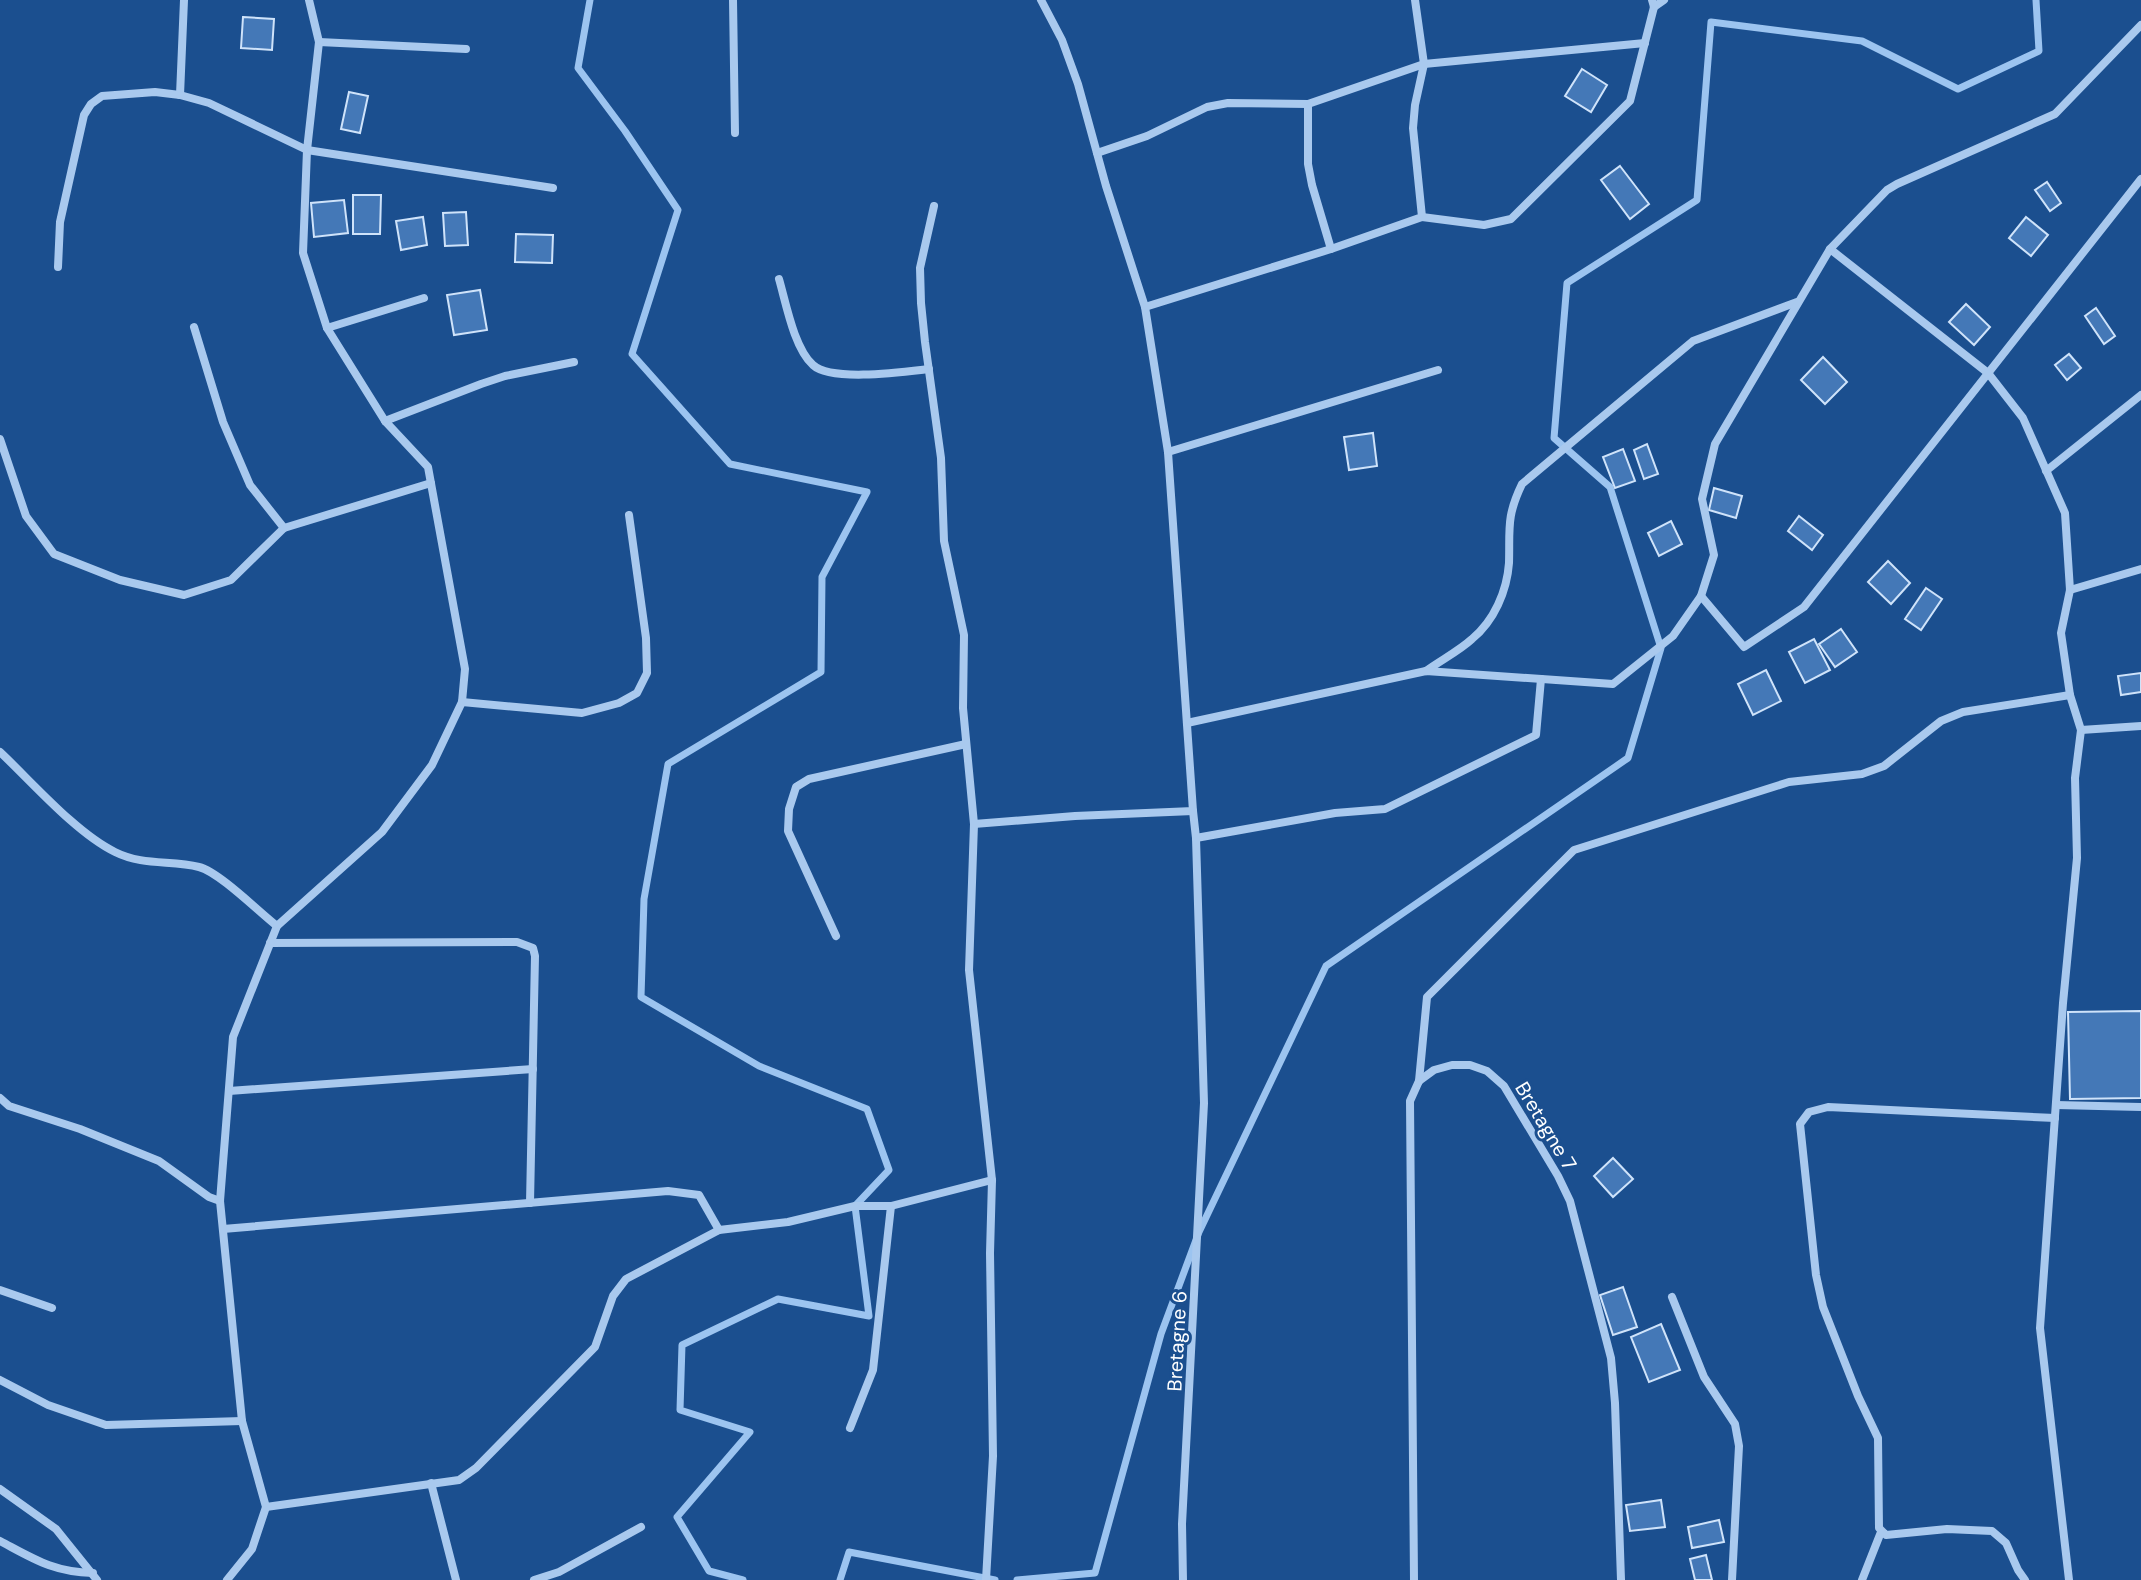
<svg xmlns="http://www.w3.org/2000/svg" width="2141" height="1580" viewBox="0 0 2141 1580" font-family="'DM Sans',sans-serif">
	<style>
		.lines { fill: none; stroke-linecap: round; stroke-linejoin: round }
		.stream { stroke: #9cc4f0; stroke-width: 7 }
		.building { fill: #4478b7; stroke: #cfe3fa; stroke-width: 2 }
		.street { stroke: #a9c9ee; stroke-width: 8 }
		.labels { text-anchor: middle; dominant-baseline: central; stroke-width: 6; stroke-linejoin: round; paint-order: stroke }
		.street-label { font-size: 20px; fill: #fff; stroke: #1b4f8f }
	</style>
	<rect width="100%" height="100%" fill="#1b4f8f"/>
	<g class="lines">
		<g class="stream">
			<path d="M 590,0 L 578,68 L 625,131 L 678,210 L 632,354 L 730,464 L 867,492 L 822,577 L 821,672 L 668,764 L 644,899 L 641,997 L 759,1066 L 867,1109 L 889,1170 L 855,1206 L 869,1316 L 778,1299 L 682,1345 L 680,1410 L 750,1432 L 677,1517 L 709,1571 L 743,1580"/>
			<path d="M 840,1580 L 849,1552 L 995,1580"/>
			<path d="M 1017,1580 L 1095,1573 L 1161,1334 L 1199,1232 L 1326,966 L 1628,758 L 1661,648 L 1610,487 L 1554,438 L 1567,283 L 1697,200 L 1711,22 L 1862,41 L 1958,89 L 2039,51 L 2036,0"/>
		</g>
	</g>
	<g class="building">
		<path d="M 243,17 L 274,19 L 272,50 L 241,48 Z"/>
		<path d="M 1582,69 L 1607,85 L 1591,112 L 1565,96 Z"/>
		<path d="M 349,92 L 368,96 L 360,133 L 341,129 Z"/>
		<path d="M 1620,166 L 1649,204 L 1630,219 L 1601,180 Z"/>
		<path d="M 2047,182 L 2061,203 L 2050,211 L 2035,190 Z"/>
		<path d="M 353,195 L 381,195 L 380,234 L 353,234 Z"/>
		<path d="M 344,200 L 348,233 L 314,237 L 311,203 Z"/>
		<path d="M 466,212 L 468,245 L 445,246 L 443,213 Z"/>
		<path d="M 423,217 L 427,245 L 401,250 L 396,221 Z"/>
		<path d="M 2026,217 L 2048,235 L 2031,256 L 2009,238 Z"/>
		<path d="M 516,234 L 553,235 L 552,263 L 515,262 Z"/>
		<path d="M 480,290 L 487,330 L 454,335 L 447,295 Z"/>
		<path d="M 1966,304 L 1990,327 L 1974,345 L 1949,322 Z"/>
		<path d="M 2096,308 L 2115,336 L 2104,344 L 2085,316 Z"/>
		<path d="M 2069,354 L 2081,368 L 2067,380 L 2055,365 Z"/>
		<path d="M 1823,357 L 1847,382 L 1825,404 L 1801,380 Z"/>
		<path d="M 1373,433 L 1377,466 L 1349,470 L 1344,437 Z"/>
		<path d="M 1647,444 L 1658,474 L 1644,479 L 1634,450 Z"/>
		<path d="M 1623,449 L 1635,481 L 1615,488 L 1603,457 Z"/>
		<path d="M 1714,488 L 1742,496 L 1736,518 L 1709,510 Z"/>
		<path d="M 1799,516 L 1823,535 L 1812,550 L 1788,531 Z"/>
		<path d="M 1671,521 L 1682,544 L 1659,556 L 1648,533 Z"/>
		<path d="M 1888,561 L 1910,583 L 1891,604 L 1868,582 Z"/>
		<path d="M 1926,588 L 1942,599 L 1921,630 L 1905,619 Z"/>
		<path d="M 1841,629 L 1857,652 L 1835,667 L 1819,644 Z"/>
		<path d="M 1814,639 L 1830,670 L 1805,683 L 1789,652 Z"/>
		<path d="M 1766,670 L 1781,701 L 1753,715 L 1738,684 Z"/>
		<path d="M 2141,673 L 2141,692 L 2121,695 L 2118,676 Z"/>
		<path d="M 2141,1011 L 2141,1098 L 2070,1099 L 2068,1012 Z"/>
		<path d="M 1613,1158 L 1633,1179 L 1613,1197 L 1594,1176 Z"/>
		<path d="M 1623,1287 L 1637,1327 L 1613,1335 L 1600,1295 Z"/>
		<path d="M 1661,1324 L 1680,1370 L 1649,1382 L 1631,1337 Z"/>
		<path d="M 1661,1500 L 1665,1527 L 1630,1531 L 1626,1505 Z"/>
		<path d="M 1719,1520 L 1724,1542 L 1692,1548 L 1688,1527 Z"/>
		<path d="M 1706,1555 L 1712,1580 L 1695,1580 L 1690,1559 Z"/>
	</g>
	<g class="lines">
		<g class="street">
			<path d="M 733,0 L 735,133"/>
			<path d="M 1041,0 L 1062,40 L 1078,84 L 1106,186 L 1145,307"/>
			<path d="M 1654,7 L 1664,0"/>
			<path d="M 319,42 L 466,49"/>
			<path d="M 180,95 L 184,0"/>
			<path d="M 1308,104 L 1308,164 L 1312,185 L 1331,249"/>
			<path d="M 1097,153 L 1147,136 L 1207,107 L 1228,103 L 1308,104 L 1424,64 L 1645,43"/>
			<path d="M 934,206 L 920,268 L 921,303 L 925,342 L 941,458 L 944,541 L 964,635 L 963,708 L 974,824 L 969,970 L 992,1180 L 990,1253 L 993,1456 L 986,1580"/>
			<path d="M 1422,217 L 1484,225 L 1511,219 L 1630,101 L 1654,7 L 1652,0"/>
			<path d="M 1830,249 L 1988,373 L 2023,418 L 2065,513 L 2070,590 L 2061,633 L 2070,695 L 2081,730 L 2075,778 L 2077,858 L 2063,1003 L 2040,1328 L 2069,1580"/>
			<path d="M 58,267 L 60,222 L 84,115 L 91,104 L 102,96 L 155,92 L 180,95 L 209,103 L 307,150 L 553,188"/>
			<path d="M 779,279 C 786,303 794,348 813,365 C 831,382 903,372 929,369"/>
			<path d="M 194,327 L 223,422 L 250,485 L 284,528"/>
			<path d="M 327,328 L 424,298"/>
			<path d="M 385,421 L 481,384 L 505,376 L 574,362"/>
			<path d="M 0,439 L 26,516 L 54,554 L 120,580 L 184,595 L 231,580 L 284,528 L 431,483"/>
			<path d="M 1168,452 L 1438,370"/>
			<path d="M 2046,471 L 2141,395"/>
			<path d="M 2070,590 L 2141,569"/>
			<path d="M 1701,596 L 1744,647 L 1804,607 L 2141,179"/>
			<path d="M 1426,671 C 1441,660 1459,651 1472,639 C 1494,621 1507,591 1509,563 C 1510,529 1506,517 1522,484 L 1693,341 L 1797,302"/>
			<path d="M 462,702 L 582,713 L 619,703 L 637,693 L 647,673 L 646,638 L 629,515"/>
			<path d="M 1187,723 L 1426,671 L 1613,684 L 1673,636 L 1701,596 L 1714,555 L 1702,499 L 1715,444 L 1830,249 L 1887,190 L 1897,184 L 2055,114 L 2141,25"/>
			<path d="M 2081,730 L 2141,726"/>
			<path d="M 0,752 C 32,782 76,833 115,852 C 143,866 171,860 199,867 C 219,872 259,912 277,926"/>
			<path d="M 974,824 L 1075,816 L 1193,811 L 1168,452 L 1145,307 L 1331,249 L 1422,217 L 1413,128 L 1415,105 L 1424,64 L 1415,0"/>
			<path d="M 1196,838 L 1335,813 L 1385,809 L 1536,735 L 1541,679"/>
			<path d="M 836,936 L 788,831 L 789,809 L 796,787 L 809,779 L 966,744"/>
			<path d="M 270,943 L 517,942 L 533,948 L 535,956 L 530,1203"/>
			<path d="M 1419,1081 L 1427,997 L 1574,850 L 1789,782 L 1862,774 L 1884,766 L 1941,721 L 1963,712 L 2070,695"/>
			<path d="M 229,1091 L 533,1069"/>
			<path d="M 0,1098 L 9,1106 L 80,1129 L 159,1161 L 209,1197 L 220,1201"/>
			<path d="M 2056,1105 L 2141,1107"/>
			<path d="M 223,1229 L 668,1191 L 699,1195 L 719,1230"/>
			<path d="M 0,1290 L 52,1308"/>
			<path d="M 1672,1297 L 1704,1377 L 1735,1424 L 1739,1446 L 1732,1580"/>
			<path d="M 0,1380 L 48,1405 L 106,1425 L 242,1421"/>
			<path d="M 850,1428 L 873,1370 L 891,1206"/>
			<path d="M 431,1483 L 456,1580"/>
			<path d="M 0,1489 L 56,1529 L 97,1580"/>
			<path d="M 266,1507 L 459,1480 L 476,1468 L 595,1347 L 613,1296 L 626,1279 L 719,1230 L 788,1222 L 855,1206 L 891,1206 L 992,1180"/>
			<path d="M 0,1541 C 34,1559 53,1572 93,1573"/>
			<path d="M 227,1580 L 252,1549 L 266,1507 L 242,1421 L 220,1201 L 233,1037 L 277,926 L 382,832 L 432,765 L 462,702 L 465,669 L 428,467 L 385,421 L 327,328 L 303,253 L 307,150 L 319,42 L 309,0"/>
			<path d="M 534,1580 L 559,1572 L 641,1527"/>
			<path d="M 1183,1580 L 1182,1524 L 1204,1103 L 1196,838 L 1193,811"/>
			<path d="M 1414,1580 L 1410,1101 L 1419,1081 L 1434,1070 L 1452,1065 L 1470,1065 L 1487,1071 L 1504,1086 L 1558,1176 L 1570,1201 L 1611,1358 L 1615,1403 L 1621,1580"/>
			<path d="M 1862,1580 L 1881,1532"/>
			<path d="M 2025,1580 L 2018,1570 L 2006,1543 L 1992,1531 L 1947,1529 L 1886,1535 L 1879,1528 L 1878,1438 L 1858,1396 L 1823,1307 L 1816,1275 L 1800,1124 L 1809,1112 L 1828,1107 L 2055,1118"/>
		</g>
	</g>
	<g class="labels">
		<g class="street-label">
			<text transform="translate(1546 1126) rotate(59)">Bretagne 7</text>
			<text transform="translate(1177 1341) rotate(-87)">Bretagne 6</text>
		</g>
	</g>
</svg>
